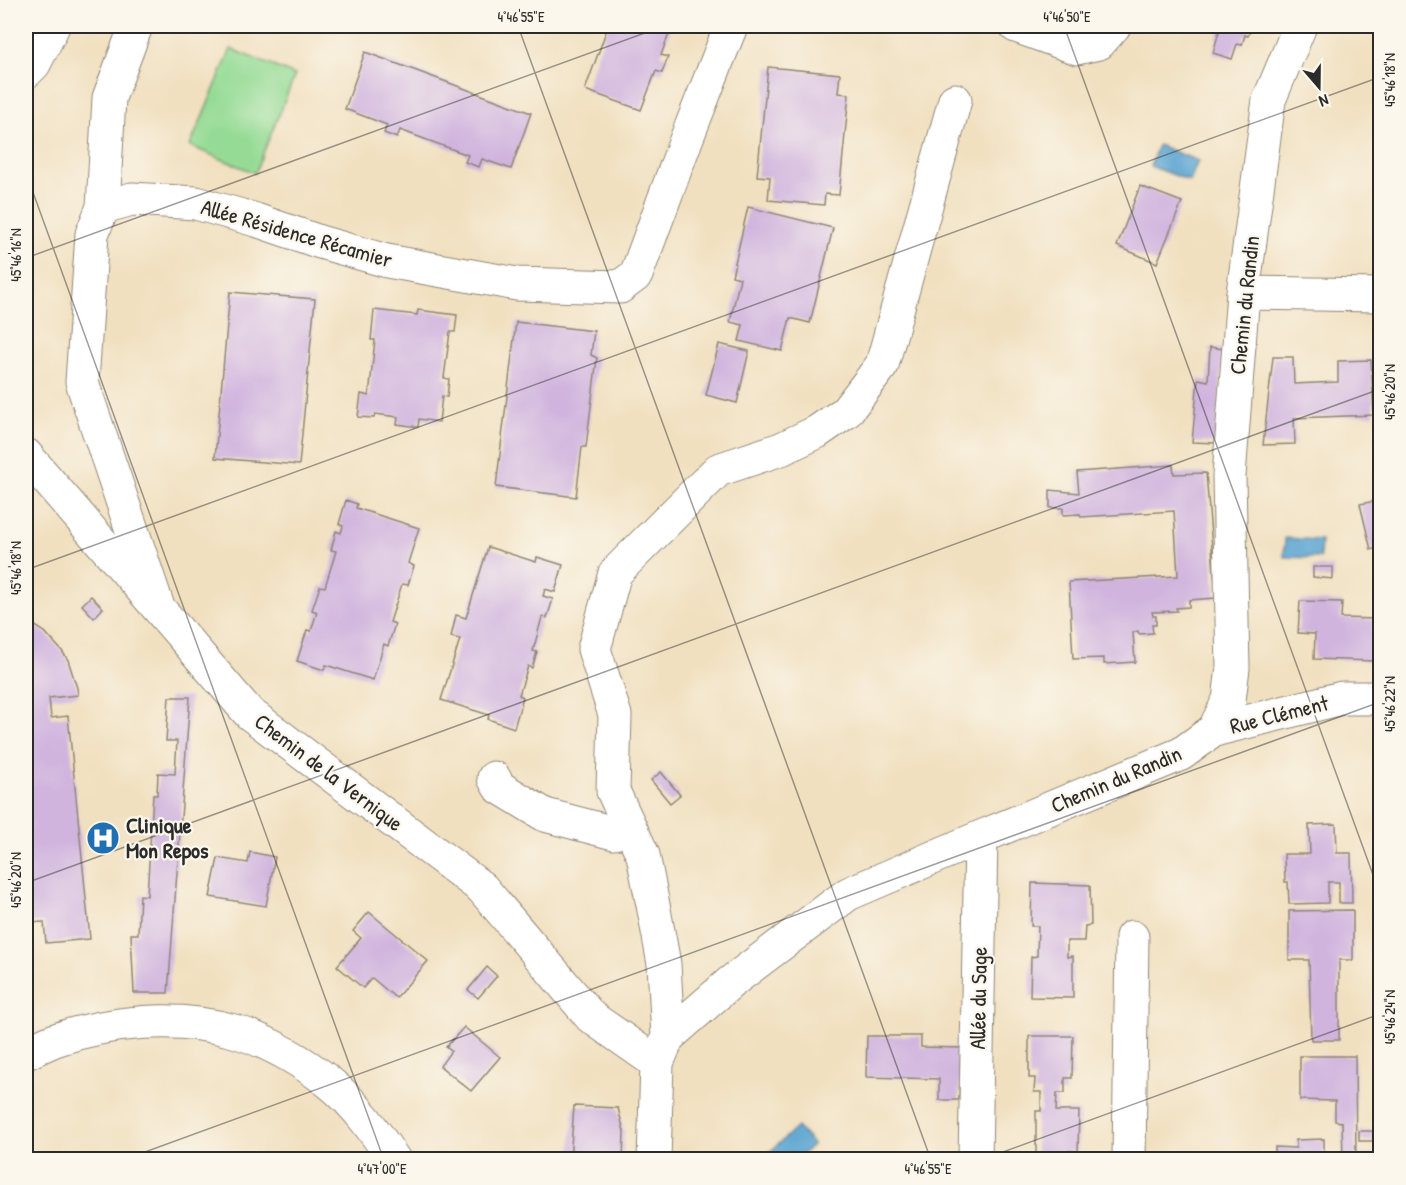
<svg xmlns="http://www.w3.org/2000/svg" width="1406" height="1185" viewBox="0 0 1406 1185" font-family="'Patrick Hand',sans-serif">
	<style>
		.green { fill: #95db95; stroke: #608360; stroke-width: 1.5 }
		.water { fill: #58a3d0; stroke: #42677e; stroke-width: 1.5 }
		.building { fill: #d0b4de }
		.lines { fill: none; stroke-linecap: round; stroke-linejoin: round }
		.minor-casing { stroke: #8e8676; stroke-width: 35 }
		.major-casing { stroke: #8e8676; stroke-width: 35 }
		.minor { stroke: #fff; stroke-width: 33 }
		.major { stroke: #fff; stroke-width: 33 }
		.ticks { fill: none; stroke: #2b2b2b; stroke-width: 1.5; stroke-opacity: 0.45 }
		.labels { text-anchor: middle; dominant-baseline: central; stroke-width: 4.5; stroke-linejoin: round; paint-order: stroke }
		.street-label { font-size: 22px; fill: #2b2b2b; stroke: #fbf7ec }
		.poi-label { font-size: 22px; font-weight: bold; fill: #2b2b2b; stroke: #fbf7ec; text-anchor: start }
		.neatline { fill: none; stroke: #2b2b2b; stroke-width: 2 }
		.ticks-label { font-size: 15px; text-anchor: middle; fill: #2b2b2b }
	</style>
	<rect width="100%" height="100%" fill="#fbf7ec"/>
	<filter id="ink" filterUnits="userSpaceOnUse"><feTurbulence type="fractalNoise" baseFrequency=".0167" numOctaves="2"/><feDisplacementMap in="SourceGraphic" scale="12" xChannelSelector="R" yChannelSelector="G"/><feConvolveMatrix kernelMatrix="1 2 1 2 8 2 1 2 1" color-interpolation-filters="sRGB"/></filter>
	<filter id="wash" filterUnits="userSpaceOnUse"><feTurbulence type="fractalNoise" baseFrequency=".008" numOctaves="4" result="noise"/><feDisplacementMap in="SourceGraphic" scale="24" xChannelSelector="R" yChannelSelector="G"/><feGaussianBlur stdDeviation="1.35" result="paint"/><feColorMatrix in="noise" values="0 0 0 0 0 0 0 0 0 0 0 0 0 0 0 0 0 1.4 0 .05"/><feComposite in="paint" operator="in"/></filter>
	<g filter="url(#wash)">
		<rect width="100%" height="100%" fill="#f1e0c0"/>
		<path class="green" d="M 231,49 L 295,75 L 255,173 L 190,146 Z"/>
		<g class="water">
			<path d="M 1158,145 L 1198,161 L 1190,181 L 1150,166 Z"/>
			<path d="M 1285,538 L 1321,540 L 1320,558 L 1284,557 Z"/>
			<path d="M 797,1127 L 813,1144 L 797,1159 L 764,1159 L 763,1158 Z"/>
		</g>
		<g id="blocks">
			<g class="building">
				<path d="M 608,26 L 672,26 L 661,55 L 668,57 L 662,73 L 656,71 L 641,110 L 585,90 Z"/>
				<path d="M 1212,26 L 1252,26 L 1248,36 L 1245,35 L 1242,45 L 1237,44 L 1232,59 L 1213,53 L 1220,28 Z"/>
				<path d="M 365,52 L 531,113 L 511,169 L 482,159 L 479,167 L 465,162 L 468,155 L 400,130 L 397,138 L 384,133 L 387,125 L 345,109 Z"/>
				<path d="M 768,67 L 840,74 L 838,93 L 849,94 L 839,195 L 825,194 L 824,205 L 768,200 L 770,177 L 757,176 Z"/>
				<path d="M 1140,186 L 1182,202 L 1157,263 L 1117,246 Z"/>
				<path d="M 748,207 L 833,228 L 810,323 L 790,318 L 782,351 L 739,341 L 743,325 L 730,322 L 740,278 L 732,276 Z"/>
				<path d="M 230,292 L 315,299 L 299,465 L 215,458 Z"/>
				<path d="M 374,310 L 417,315 L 418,310 L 457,315 L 455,332 L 450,332 L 444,378 L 449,379 L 447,397 L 442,396 L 439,422 L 419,419 L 418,427 L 397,424 L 398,417 L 375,414 L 374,418 L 358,417 L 361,394 L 369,396 L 375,340 L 371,340 Z"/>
				<path d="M 516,322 L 594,331 L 591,355 L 597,358 L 586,447 L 582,447 L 576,497 L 496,487 Z"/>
				<path d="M 719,344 L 749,351 L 737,403 L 706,395 Z"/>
				<path d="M 1210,347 L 1223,349 L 1216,443 L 1192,442 L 1198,379 L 1208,381 Z"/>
				<path d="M 1273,357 L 1293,357 L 1294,384 L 1338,382 L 1338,361 L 1371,360 L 1374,415 L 1294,418 L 1295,444 L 1263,445 Z"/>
				<path d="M 1173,465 L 1174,474 L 1206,473 L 1216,598 L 1189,600 L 1189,607 L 1176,608 L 1177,611 L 1152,612 L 1153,616 L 1156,616 L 1156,625 L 1152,625 L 1153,633 L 1139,634 L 1138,631 L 1133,632 L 1135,662 L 1104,664 L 1104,658 L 1073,659 L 1069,582 L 1178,576 L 1174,511 L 1081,517 L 1080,514 L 1063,515 L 1063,508 L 1050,508 L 1050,490 L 1079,493 L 1077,472 Z"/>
				<path d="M 346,500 L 357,504 L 356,508 L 419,528 L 408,563 L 414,566 L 408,585 L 402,584 L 390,622 L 395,624 L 388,646 L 384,644 L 373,680 L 326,665 L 324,670 L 297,661 L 307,630 L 311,631 L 317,612 L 312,610 L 320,586 L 325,587 L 336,551 L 331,550 L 336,531 L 341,533 L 343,526 L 339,524 Z"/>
				<path d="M 1380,500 L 1380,547 L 1371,550 L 1360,504 Z"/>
				<path d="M 488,547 L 536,562 L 537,557 L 563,565 L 555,592 L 545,589 L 543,596 L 553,599 L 547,618 L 542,617 L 533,651 L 537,652 L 532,668 L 528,666 L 519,695 L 523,697 L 514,728 L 488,719 L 489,715 L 441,700 L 460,639 L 451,637 L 456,615 L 466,618 Z"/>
				<path d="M 1313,567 L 1333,567 L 1333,579 L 1313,577 Z"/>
				<path d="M 91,596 L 103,608 L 94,618 L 82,605 Z"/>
				<path d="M 1300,601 L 1342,602 L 1341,618 L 1376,619 L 1375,661 L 1314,659 L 1315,634 L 1298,633 Z"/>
				<path d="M 26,620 L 45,632 L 62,651 L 68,660 L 77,688 L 78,695 L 49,698 L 51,718 L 68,716 L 90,939 L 46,943 L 44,922 L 26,923 Z"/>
				<path d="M 169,697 L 190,697 L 168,993 L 134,993 L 131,934 L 138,934 L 140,895 L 147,896 L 153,795 L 157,795 L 158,773 L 175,774 L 177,741 L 166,741 Z"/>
				<path d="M 661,772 L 680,795 L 670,803 L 651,780 Z"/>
				<path d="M 1336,824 L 1337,853 L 1351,853 L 1352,903 L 1339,903 L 1339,882 L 1328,882 L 1328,903 L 1289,904 L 1288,882 L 1285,882 L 1284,854 L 1310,854 L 1309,825 Z"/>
				<path d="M 250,852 L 275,857 L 266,906 L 210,897 L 218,858 L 248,863 Z"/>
				<path d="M 1032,883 L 1090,885 L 1091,925 L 1085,926 L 1084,941 L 1067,941 L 1067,957 L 1073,956 L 1073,998 L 1030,997 L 1031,957 L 1037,956 L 1038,926 L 1031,926 Z"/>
				<path d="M 1353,910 L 1353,960 L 1339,960 L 1339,1040 L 1311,1040 L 1309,960 L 1289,960 L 1289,911 Z"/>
				<path d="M 369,912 L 428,961 L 396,998 L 372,978 L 363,988 L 337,966 L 361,938 L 353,931 Z"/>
				<path d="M 487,967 L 497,976 L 478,998 L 468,990 Z"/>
				<path d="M 464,1027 L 500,1057 L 471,1091 L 440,1066 L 451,1051 L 446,1047 Z"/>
				<path d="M 867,1036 L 921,1036 L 921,1047 L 961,1048 L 959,1100 L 939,1100 L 939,1079 L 866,1077 Z"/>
				<path d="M 1029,1036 L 1073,1036 L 1072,1078 L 1065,1078 L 1065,1093 L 1057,1093 L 1056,1111 L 1079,1111 L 1078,1151 L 1069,1151 L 1069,1160 L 1036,1160 L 1036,1111 L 1041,1111 L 1041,1092 L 1034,1092 L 1035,1078 L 1029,1078 Z"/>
				<path d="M 1300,1056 L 1355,1056 L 1356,1160 L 1343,1160 L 1342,1122 L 1335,1121 L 1335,1101 L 1300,1100 Z"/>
				<path d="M 574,1106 L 618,1108 L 624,1131 L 623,1160 L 570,1160 Z"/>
				<rect x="1359" y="1131" width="14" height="10"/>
				<path d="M 1324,1139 L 1324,1160 L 1238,1160 L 1238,1158 L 1275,1157 L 1275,1147 L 1296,1148 L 1296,1140 Z"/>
				<path d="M 1380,1154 L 1380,1160 L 1359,1160 L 1359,1155 Z"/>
			</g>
		</g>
	</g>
	<g filter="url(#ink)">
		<use href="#blocks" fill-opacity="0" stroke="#8e8676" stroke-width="1.5"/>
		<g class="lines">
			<g class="minor-casing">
				<g id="minor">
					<path d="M 1016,26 L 1077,48 L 1099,43 L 1114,26"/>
					<path d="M 26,72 L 34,64 L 53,26"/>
					<path d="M 103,207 L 109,98 L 136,26"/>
					<path d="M 1243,293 L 1380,295"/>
					<path d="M 26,455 L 249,713 L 482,888 L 591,1017 L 657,1063"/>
					<path d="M 158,607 L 82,382 L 92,234 L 103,207 L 132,199 L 196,203 L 256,220 L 320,242 L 387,261 L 517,284 L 620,287 L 636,275 L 686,140 L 731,26"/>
					<path d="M 1214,730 L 1342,698 L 1380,698"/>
					<path d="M 494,778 L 499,787 L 545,815 L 614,833 L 630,828"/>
					<path d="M 668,1037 L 664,964 L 655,915 L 643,855 L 613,791 L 615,715 L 594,649 L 615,573 L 718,470 L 781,449 L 817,432 L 846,412 L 882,365 L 955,100"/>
					<path d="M 654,1160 L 657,1063 L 668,1037 L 731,982 L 848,894 L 981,837 L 1181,754 L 1214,730 L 1229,700 L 1233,668 L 1229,476 L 1243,293 L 1269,100 L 1300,26"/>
					<path d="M 975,1160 L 981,837"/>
					<path d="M 1129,1160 L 1132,937"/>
				</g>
			</g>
			<g class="major-casing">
				<path id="major" d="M 26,1053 C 35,1049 45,1044 55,1040 C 110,1021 177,1015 234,1031 C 266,1040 304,1062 330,1083 C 356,1104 376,1133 394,1160"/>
			</g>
			<use href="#minor" class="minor"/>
			<use href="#major" class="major"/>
		</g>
	</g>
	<path class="ticks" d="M 518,26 L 931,1160M 1064,26 L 1380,894M 26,173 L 384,1160M 26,258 L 664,26M 26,570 L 1380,77M 26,883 L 1380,389M 123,1160 L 1380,702M 981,1160 L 1380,1014"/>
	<defs>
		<g id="hospital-disc" transform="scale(1.725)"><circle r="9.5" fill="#1f6fb2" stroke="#fbf7ec"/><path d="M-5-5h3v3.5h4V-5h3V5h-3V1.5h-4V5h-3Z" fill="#fff"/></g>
	</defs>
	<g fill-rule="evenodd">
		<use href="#hospital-disc" x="103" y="838"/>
	</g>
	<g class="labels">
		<g class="street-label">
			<text transform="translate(297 233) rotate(16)">Allée Résidence Récamier</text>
			<text transform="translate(1244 305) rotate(-84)">Chemin du Randin</text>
			<text transform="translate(1279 714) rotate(-14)">Rue Clément</text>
			<text transform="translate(329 772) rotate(37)">Chemin de la Vernique</text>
			<text transform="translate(1116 779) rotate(-23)">Chemin du Randin</text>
			<text transform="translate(978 998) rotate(-89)">Allée du Sage</text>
		</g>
		<g class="poi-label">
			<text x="126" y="825">Clinique<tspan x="126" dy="25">Mon Repos</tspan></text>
		</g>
	</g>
	<rect width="1406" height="1185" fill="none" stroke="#fbf7ec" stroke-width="66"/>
	<g transform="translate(1319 87) rotate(160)" stroke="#fbf7ec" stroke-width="4.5" paint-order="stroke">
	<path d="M0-4.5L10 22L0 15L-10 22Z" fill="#2b2b2b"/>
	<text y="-9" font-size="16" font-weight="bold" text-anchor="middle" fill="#2b2b2b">N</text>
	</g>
	<rect x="33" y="33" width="1340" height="1119" class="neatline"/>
	<g class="ticks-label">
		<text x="521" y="22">4°46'55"E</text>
		<text x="1067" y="22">4°46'50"E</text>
		<text transform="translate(1390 80) rotate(-90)" y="5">45°46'18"N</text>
		<text transform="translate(16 255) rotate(-90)" y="5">45°46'16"N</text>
		<text transform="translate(1390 392) rotate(-90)" y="5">45°46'20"N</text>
		<text transform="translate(16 568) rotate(-90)" y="5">45°46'18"N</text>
		<text transform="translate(1390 704) rotate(-90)" y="5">45°46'22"N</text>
		<text transform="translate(16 880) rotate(-90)" y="5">45°46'20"N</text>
		<text transform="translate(1390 1017) rotate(-90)" y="5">45°46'24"N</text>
		<text x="382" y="1174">4°47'00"E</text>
		<text x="928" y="1174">4°46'55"E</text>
	</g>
</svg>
